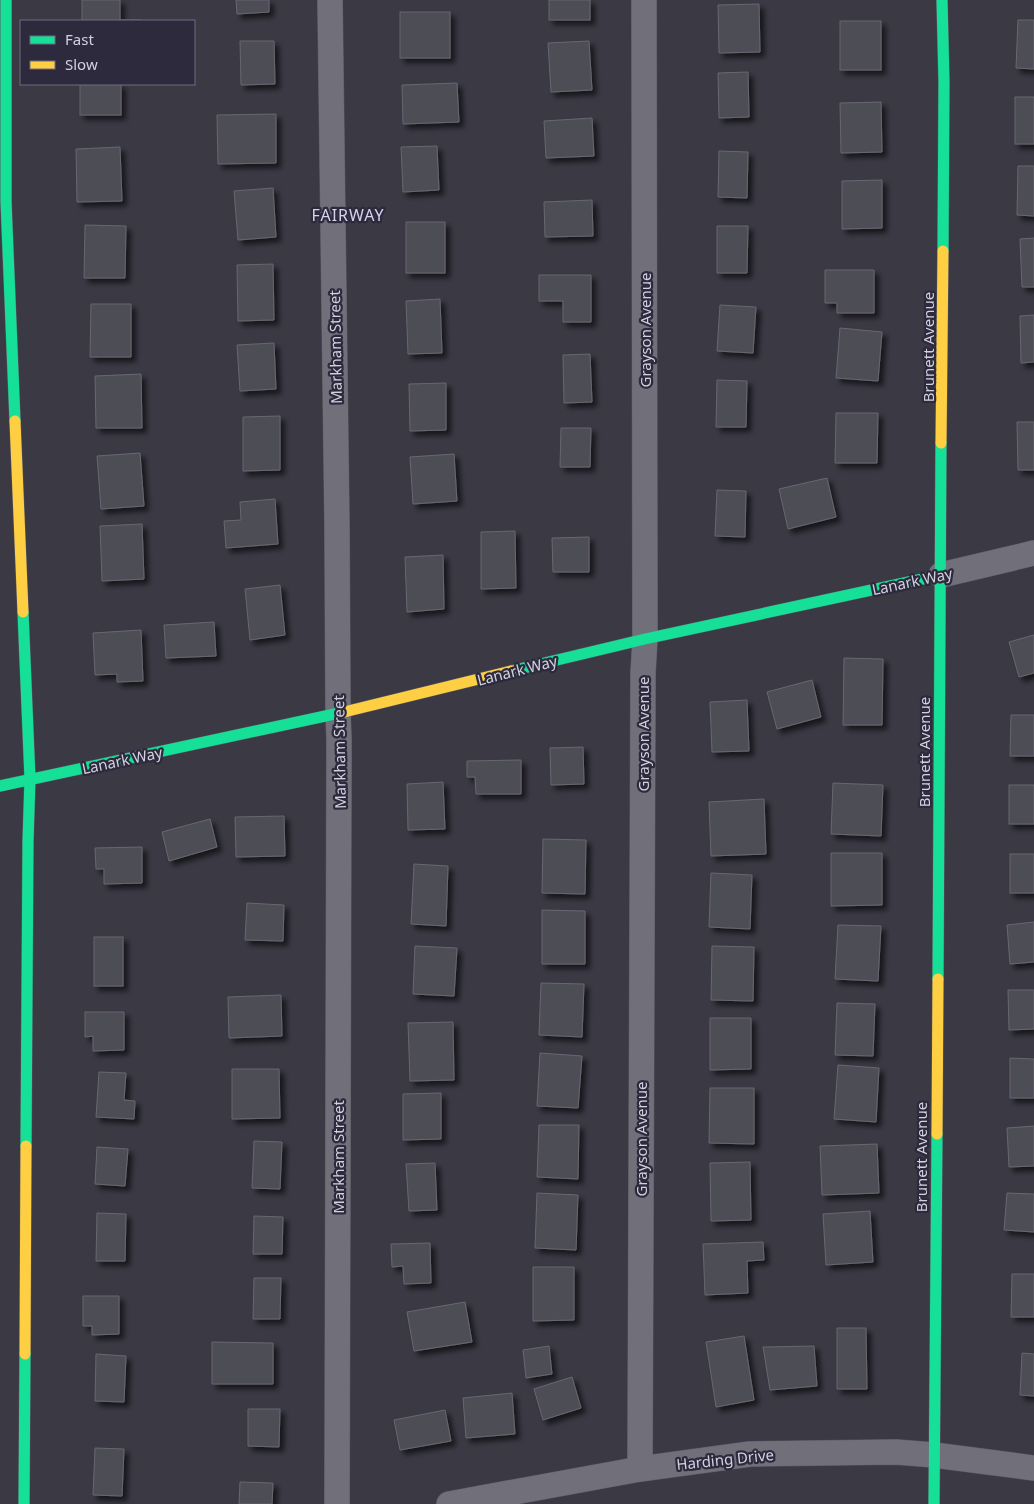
<svg xmlns="http://www.w3.org/2000/svg" width="1034" height="1504" viewBox="0 0 1034 1504" font-family="'Noto Sans',sans-serif">
	<style>
		.building { fill: #4e4d56; stroke: #686771; filter: url(#shadow) }
		.lines { fill: none; stroke-linecap: round; stroke-linejoin: round }
		.street-casing { stroke: #585761; stroke-width: 26 }
		.fast-casing { stroke: #585761; stroke-width: 12 }
		.slow-casing { stroke: #585761; stroke-width: 12 }
		.street { stroke: #716f79; stroke-width: 25 }
		.fast { stroke: #16e098; stroke-width: 11 }
		.slow { stroke: #ffcf43; stroke-width: 11 }
		.labels { text-anchor: middle; dominant-baseline: central; stroke-width: 4.5; stroke-linejoin: round; paint-order: stroke }
		.street-label { font-size: 15px; fill: #d2d1de; stroke: #2d2a3e }
		.neighbourhood-label { font-size: 16px; letter-spacing: 1px; fill: #d6d3ed; stroke: #2d2a3e }
	</style>
	<defs>
		<filter id="shadow"><feDropShadow dx="4.5" dy="4.5" stdDeviation="2.5" flood-color="#0009"/></filter>
	</defs>
	<rect width="100%" height="100%" fill="#3a3944"/>
	<g class="building">
		<path d="M 82,0 L 120,0 L 120,20 L 141,20 L 141,21 L 82,21 Z"/>
		<path d="M 236,0 L 269,0 L 269,12 L 237,14 Z"/>
		<rect x="549" y="0" width="41" height="20"/>
		<path d="M 759,4 L 760,52 L 719,53 L 718,5 Z"/>
		<rect x="400" y="12" width="50" height="46"/>
		<path d="M 1018,20 L 1034,20 L 1034,69 L 1016,68 Z"/>
		<rect x="840" y="21" width="41" height="49"/>
		<path d="M 240,41 L 274,41 L 275,84 L 241,85 Z"/>
		<path d="M 589,41 L 592,90 L 551,92 L 548,43 Z"/>
		<path d="M 748,72 L 749,117 L 719,118 L 718,73 Z"/>
		<path d="M 457,83 L 459,122 L 403,124 L 402,85 Z"/>
		<rect x="80" y="84" width="41" height="31"/>
		<rect x="1015" y="97" width="19" height="47"/>
		<path d="M 881,102 L 882,152 L 841,153 L 840,103 Z"/>
		<path d="M 276,114 L 276,163 L 218,164 L 217,115 Z"/>
		<path d="M 592,118 L 594,156 L 546,158 L 544,121 Z"/>
		<path d="M 437,146 L 439,190 L 403,192 L 401,147 Z"/>
		<path d="M 120,147 L 122,201 L 77,202 L 76,149 Z"/>
		<path d="M 719,151 L 748,152 L 747,198 L 718,197 Z"/>
		<path d="M 1018,166 L 1034,166 L 1034,216 L 1017,215 Z"/>
		<path d="M 882,180 L 882,228 L 842,229 L 842,181 Z"/>
		<path d="M 273,188 L 276,237 L 238,240 L 234,191 Z"/>
		<path d="M 592,200 L 593,236 L 545,237 L 544,202 Z"/>
		<rect x="406" y="222" width="39" height="51"/>
		<path d="M 85,225 L 126,226 L 125,278 L 84,278 Z"/>
		<path d="M 717,226 L 748,226 L 747,273 L 717,273 Z"/>
		<path d="M 1034,238 L 1034,287 L 1022,287 L 1020,239 Z"/>
		<path d="M 273,264 L 274,320 L 238,321 L 237,265 Z"/>
		<path d="M 825,270 L 874,270 L 874,313 L 837,313 L 837,303 L 825,303 Z"/>
		<path d="M 539,275 L 591,275 L 591,322 L 563,322 L 563,301 L 539,301 Z"/>
		<path d="M 440,299 L 442,353 L 408,354 L 406,301 Z"/>
		<path d="M 91,304 L 131,304 L 131,357 L 90,357 Z"/>
		<path d="M 720,305 L 756,307 L 753,353 L 717,351 Z"/>
		<path d="M 1034,315 L 1034,362 L 1021,363 L 1020,316 Z"/>
		<path d="M 840,328 L 882,332 L 878,381 L 836,378 Z"/>
		<path d="M 274,343 L 276,389 L 240,391 L 237,345 Z"/>
		<path d="M 590,354 L 592,402 L 564,403 L 563,355 Z"/>
		<path d="M 141,374 L 142,428 L 96,428 L 95,376 Z"/>
		<path d="M 717,380 L 747,381 L 746,427 L 716,427 Z"/>
		<path d="M 446,383 L 446,430 L 410,431 L 409,384 Z"/>
		<path d="M 836,413 L 878,413 L 877,463 L 835,463 Z"/>
		<path d="M 280,416 L 280,470 L 243,471 L 243,417 Z"/>
		<path d="M 1017,422 L 1034,422 L 1034,470 L 1018,470 Z"/>
		<path d="M 561,428 L 591,428 L 590,467 L 560,467 Z"/>
		<path d="M 140,453 L 144,506 L 101,509 L 97,456 Z"/>
		<path d="M 454,454 L 457,501 L 413,504 L 410,457 Z"/>
		<path d="M 827,478 L 836,517 L 788,529 L 779,489 Z"/>
		<path d="M 717,490 L 746,491 L 745,537 L 715,536 Z"/>
		<path d="M 275,499 L 278,544 L 226,548 L 224,521 L 241,520 L 240,502 Z"/>
		<path d="M 142,524 L 144,579 L 102,581 L 100,526 Z"/>
		<path d="M 515,531 L 516,588 L 481,589 L 481,532 Z"/>
		<path d="M 589,537 L 589,572 L 553,572 L 552,538 Z"/>
		<path d="M 443,555 L 444,609 L 407,612 L 405,557 Z"/>
		<path d="M 280,585 L 285,635 L 250,640 L 245,589 Z"/>
		<path d="M 214,622 L 216,656 L 166,658 L 164,625 Z"/>
		<path d="M 141,630 L 143,681 L 117,682 L 117,674 L 95,675 L 93,633 Z"/>
		<path d="M 1034,635 L 1034,673 L 1019,677 L 1009,642 Z"/>
		<path d="M 844,658 L 883,659 L 882,725 L 843,725 Z"/>
		<path d="M 812,680 L 821,717 L 777,729 L 767,692 Z"/>
		<path d="M 747,700 L 749,751 L 712,752 L 710,702 Z"/>
		<path d="M 1011,715 L 1034,715 L 1034,756 L 1010,756 Z"/>
		<path d="M 583,747 L 584,784 L 551,785 L 550,748 Z"/>
		<path d="M 521,760 L 521,794 L 476,794 L 475,777 L 467,777 L 467,761 Z"/>
		<path d="M 443,782 L 445,829 L 408,830 L 407,784 Z"/>
		<path d="M 833,783 L 883,785 L 881,836 L 831,834 Z"/>
		<rect x="1009" y="785" width="25" height="39"/>
		<path d="M 764,799 L 766,854 L 711,856 L 709,802 Z"/>
		<path d="M 284,816 L 285,856 L 236,857 L 235,817 Z"/>
		<path d="M 210,819 L 217,847 L 169,861 L 162,832 Z"/>
		<path d="M 543,839 L 586,840 L 585,894 L 542,893 Z"/>
		<path d="M 142,847 L 142,883 L 104,884 L 104,869 L 96,869 L 95,848 Z"/>
		<path d="M 831,853 L 882,853 L 882,905 L 831,906 Z"/>
		<rect x="1010" y="854" width="24" height="39"/>
		<path d="M 414,864 L 448,866 L 446,926 L 411,924 Z"/>
		<path d="M 711,873 L 752,875 L 750,929 L 709,927 Z"/>
		<path d="M 247,903 L 284,905 L 283,941 L 245,940 Z"/>
		<path d="M 542,910 L 585,911 L 585,964 L 542,964 Z"/>
		<path d="M 1034,922 L 1034,962 L 1010,964 L 1007,925 Z"/>
		<path d="M 838,925 L 881,926 L 878,981 L 835,979 Z"/>
		<rect x="94" y="937" width="29" height="49"/>
		<path d="M 415,946 L 457,948 L 454,996 L 413,994 Z"/>
		<path d="M 712,946 L 754,947 L 753,1001 L 711,1000 Z"/>
		<path d="M 541,983 L 584,984 L 582,1037 L 539,1035 Z"/>
		<path d="M 1008,990 L 1034,990 L 1034,1029 L 1009,1030 Z"/>
		<path d="M 281,995 L 282,1036 L 229,1038 L 228,997 Z"/>
		<path d="M 837,1003 L 875,1004 L 873,1056 L 835,1055 Z"/>
		<path d="M 85,1012 L 124,1012 L 124,1050 L 93,1051 L 93,1036 L 85,1037 Z"/>
		<path d="M 710,1018 L 751,1018 L 751,1069 L 710,1070 Z"/>
		<path d="M 453,1022 L 454,1080 L 410,1081 L 408,1023 Z"/>
		<path d="M 540,1053 L 582,1056 L 578,1108 L 537,1106 Z"/>
		<path d="M 1010,1058 L 1034,1059 L 1034,1098 L 1010,1098 Z"/>
		<path d="M 838,1065 L 879,1068 L 876,1122 L 834,1119 Z"/>
		<path d="M 232,1069 L 279,1069 L 280,1118 L 232,1119 Z"/>
		<path d="M 99,1072 L 126,1073 L 124,1100 L 135,1101 L 134,1119 L 96,1117 Z"/>
		<path d="M 710,1088 L 754,1088 L 754,1144 L 709,1143 Z"/>
		<path d="M 441,1093 L 441,1139 L 403,1140 L 403,1094 Z"/>
		<path d="M 539,1125 L 579,1125 L 578,1179 L 537,1177 Z"/>
		<path d="M 1034,1126 L 1034,1166 L 1009,1167 L 1007,1128 Z"/>
		<path d="M 254,1141 L 282,1142 L 280,1189 L 252,1188 Z"/>
		<path d="M 877,1144 L 879,1193 L 822,1195 L 820,1146 Z"/>
		<path d="M 97,1147 L 128,1149 L 125,1186 L 95,1184 Z"/>
		<path d="M 750,1162 L 751,1220 L 711,1221 L 710,1163 Z"/>
		<path d="M 435,1163 L 437,1210 L 409,1211 L 406,1164 Z"/>
		<path d="M 537,1193 L 578,1195 L 576,1250 L 535,1248 Z"/>
		<path d="M 1007,1193 L 1034,1194 L 1034,1232 L 1004,1230 Z"/>
		<path d="M 870,1211 L 873,1262 L 826,1265 L 823,1214 Z"/>
		<path d="M 97,1213 L 126,1214 L 125,1261 L 96,1261 Z"/>
		<path d="M 254,1216 L 283,1217 L 282,1254 L 253,1254 Z"/>
		<path d="M 763,1242 L 764,1260 L 747,1261 L 748,1293 L 705,1295 L 703,1244 Z"/>
		<path d="M 430,1243 L 431,1283 L 404,1284 L 403,1266 L 392,1267 L 391,1244 Z"/>
		<path d="M 533,1267 L 574,1267 L 574,1320 L 533,1321 Z"/>
		<path d="M 1012,1274 L 1034,1274 L 1034,1317 L 1011,1317 Z"/>
		<path d="M 254,1278 L 281,1278 L 280,1319 L 253,1319 Z"/>
		<path d="M 83,1296 L 119,1296 L 119,1334 L 92,1335 L 92,1326 L 83,1326 Z"/>
		<path d="M 465,1302 L 472,1342 L 414,1351 L 407,1312 Z"/>
		<path d="M 837,1328 L 866,1328 L 867,1389 L 837,1389 Z"/>
		<path d="M 744,1336 L 754,1400 L 716,1407 L 706,1342 Z"/>
		<path d="M 212,1342 L 273,1343 L 273,1384 L 212,1384 Z"/>
		<path d="M 549,1346 L 552,1374 L 526,1378 L 523,1350 Z"/>
		<path d="M 814,1346 L 817,1386 L 770,1390 L 763,1347 Z"/>
		<path d="M 1022,1353 L 1034,1354 L 1034,1396 L 1020,1395 Z"/>
		<path d="M 96,1354 L 126,1356 L 124,1402 L 95,1401 Z"/>
		<path d="M 572,1377 L 581,1408 L 543,1420 L 534,1389 Z"/>
		<path d="M 512,1393 L 515,1434 L 466,1438 L 463,1398 Z"/>
		<path d="M 248,1409 L 280,1409 L 279,1447 L 248,1446 Z"/>
		<path d="M 445,1410 L 451,1441 L 400,1450 L 394,1420 Z"/>
		<path d="M 95,1448 L 124,1449 L 122,1496 L 93,1495 Z"/>
		<path d="M 240,1482 L 273,1483 L 272,1504 L 239,1504 Z"/>
	</g>
	<g class="lines">
		<g class="street-casing">
			<g id="street">
				<path d="M 330,0 L 337,527 L 338,713 L 339,740 L 337,1504"/>
				<path d="M 941,575 L 1034,553"/>
				<path d="M 640,1469 L 643,673 L 645,639 L 644,0"/>
				<path d="M 449,1504 L 640,1469 L 750,1454 L 896,1452 L 934,1455 L 1034,1468"/>
			</g>
		</g>
		<g class="fast-casing">
			<g id="fast">
				<path d="M 6,0 L 6,202 L 15,421"/>
				<path d="M 942,0 L 944,82 L 943,251"/>
				<path d="M 23,612 L 30,779 L 28,841 L 26,1146"/>
				<path d="M 511,671 L 645,639 L 941,575"/>
				<path d="M 0,786 L 344,712"/>
				<path d="M 938,979 L 941,443"/>
				<path d="M 24,1504 L 25,1354"/>
				<path d="M 934,1504 L 937,1134"/>
			</g>
		</g>
		<g class="slow-casing">
			<g id="slow">
				<path d="M 15,421 L 23,612"/>
				<path d="M 941,443 L 943,251"/>
				<path d="M 344,712 L 511,671"/>
				<path d="M 937,1134 L 938,979"/>
				<path d="M 25,1354 L 26,1146"/>
			</g>
		</g>
		<use href="#street" class="street"/>
		<use href="#fast" class="fast"/>
		<use href="#slow" class="slow"/>
	</g>
	<g class="labels">
		<g class="street-label">
			<text transform="translate(645 330) rotate(-90)">Grayson Avenue</text>
			<text transform="translate(335 347) rotate(-91)">Markham Street</text>
			<text transform="translate(928 347) rotate(-90)">Brunett Avenue</text>
			<text transform="translate(912 581) rotate(-12)">Lanark Way</text>
			<text transform="translate(517 670) rotate(-14)">Lanark Way</text>
			<text transform="translate(643 734) rotate(-90)">Grayson Avenue</text>
			<text transform="translate(339 752) rotate(-91)">Markham Street</text>
			<text transform="translate(924 752) rotate(-90)">Brunett Avenue</text>
			<text transform="translate(122 760) rotate(-12)">Lanark Way</text>
			<text transform="translate(641 1139) rotate(-90)">Grayson Avenue</text>
			<text transform="translate(338 1157) rotate(-90)">Markham Street</text>
			<text transform="translate(921 1157) rotate(-90)">Brunett Avenue</text>
			<text transform="translate(725 1459) rotate(-6)">Harding Drive</text>
		</g>
		<g class="neighbourhood-label">
			<text x="348" y="215">FAIRWAY</text>
		</g>
	</g>
	<rect x="20" y="20" width="175" height="65" fill="#2d2a3e" stroke="#6f6d7e"/>
	<rect x="30" y="36" width="25" height="8" fill="#16e098" stroke="#6f6d7e"/>
	<text x="65" y="45" font-size="15" fill="#d2d1de">Fast</text>
	<rect x="30" y="61" width="25" height="8" fill="#ffcf43" stroke="#6f6d7e"/>
	<text x="65" y="70" font-size="15" fill="#d2d1de">Slow</text>
</svg>
